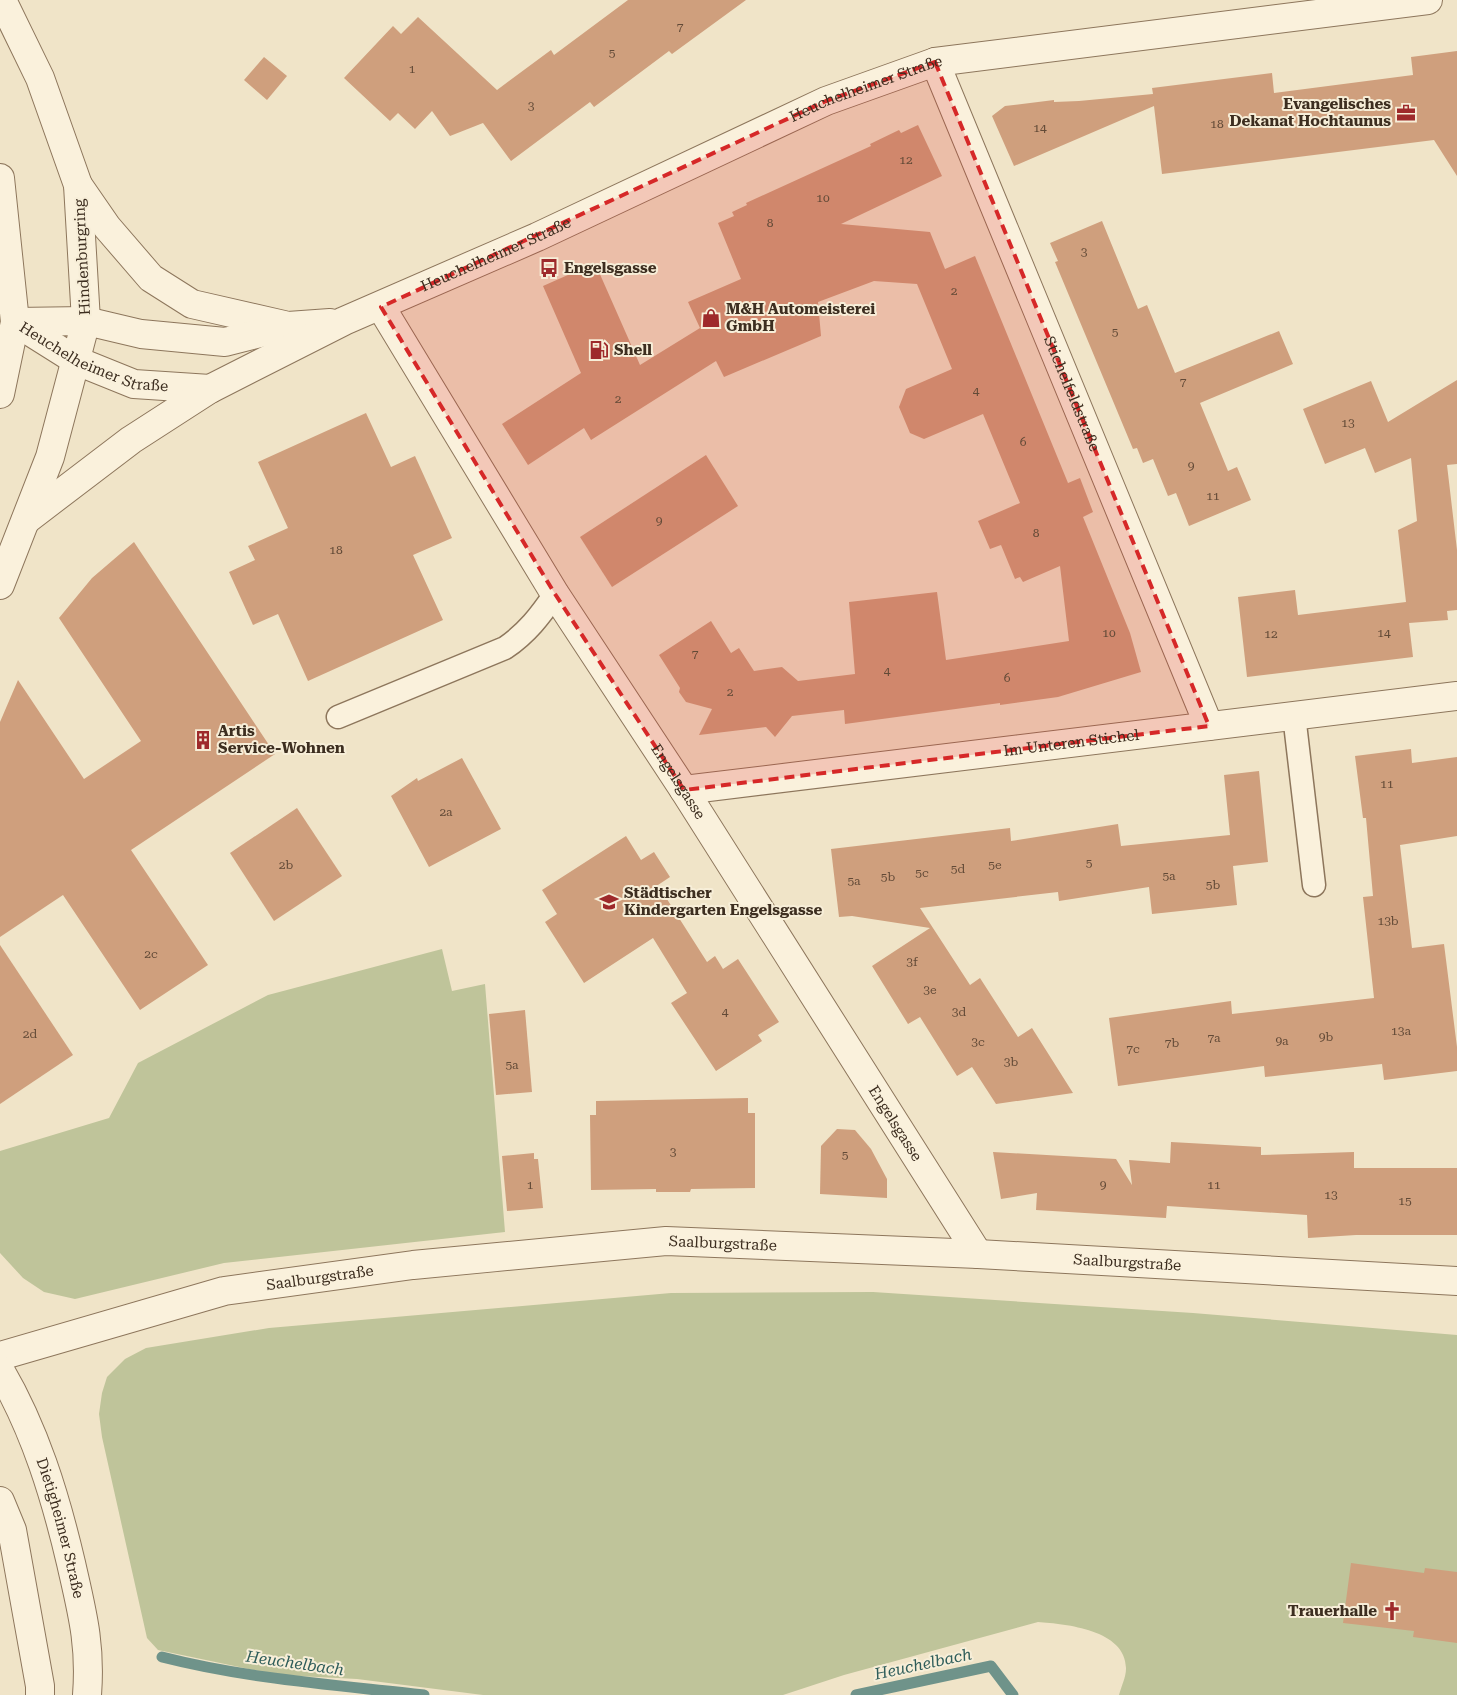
<svg xmlns="http://www.w3.org/2000/svg" width="1457" height="1695" viewBox="0 0 1457 1695" font-family="'Roboto Serif',serif">
	<style>
		.cemetery { fill: #bfc49a }
		.lines { fill: none; stroke-linecap: round; stroke-linejoin: round }
		.stream { stroke: #6f938a; stroke-width: 11 }
		.building { fill: #cf9f7d }
		.service-casing { stroke: #8d765c; stroke-width: 25 }
		.minor-casing { stroke: #8d765c; stroke-width: 30 }
		.tertiary-casing { stroke: #8d765c; stroke-width: 30 }
		.service { stroke: #faf1dc; stroke-width: 22 }
		.minor { stroke: #faf1dc; stroke-width: 28 }
		.tertiary { stroke: #faf1dc; stroke-width: 28 }
		.marked { fill: #d62828; fill-opacity: 0.2; stroke: #d62828; stroke-width: 4; stroke-dasharray: 10 6; stroke-linejoin: round }
		.labels { text-anchor: middle; dominant-baseline: central; stroke-width: 4; stroke-linejoin: round; paint-order: stroke }
		.number-label { font-size: 12px; fill: #624a37 }
		.street-label { font-size: 15px; fill: #3d2e20; stroke: #f7eed8 }
		.poi-label { font-size: 15px; font-weight: bold; fill: #3d2e20; stroke: #f7eed8; text-anchor: start }
		.water-label { font-size: 16px; font-style: italic; fill: #2f5d5a; stroke: #f7eed8 }
	</style>
	<rect width="100%" height="100%" fill="#f0e4c8"/>
	<g class="cemetery">
		<path d="M 442,949 L 452,991 L 485,984 L 505,1232 L 224,1263 L 75,1299 L 44,1292 L 23,1278 L 0,1253 L 0,1151 L 109,1118 L 138,1063 L 268,995 Z"/>
		<path d="M 873,1292 L 1193,1313 L 1457,1335 L 1457,1695 L 1119,1695 C 1121,1687 1126,1677 1126,1669 C 1127,1630 1066,1624 1038,1622 L 844,1675 L 783,1695 L 483,1695 L 357,1679 L 278,1675 L 158,1650 L 147,1638 L 102,1437 L 99,1414 L 102,1393 L 107,1377 L 125,1359 L 146,1348 L 269,1328 L 671,1293 Z"/>
	</g>
	<g class="lines">
		<g class="stream">
			<path d="M 162,1657 C 248,1679 337,1685 424,1695"/>
			<path d="M 856,1695 L 991,1666 L 1013,1695"/>
		</g>
	</g>
	<g class="building">
		<path d="M 628,0 L 746,0 L 672,54 L 669,51 L 594,107 L 590,102 L 511,161 L 483,123 L 450,136 L 432,111 L 415,129 L 398,113 L 390,121 L 344,78 L 393,26 L 401,34 L 418,17 L 497,90 L 551,50 L 554,55 Z"/>
		<path d="M 1457,51 L 1457,176 L 1434,140 L 1162,174 L 1154,106 L 1014,166 L 992,116 L 1005,106 L 1054,100 L 1054,102 L 1079,101 L 1153,94 L 1152,88 L 1272,73 L 1274,93 L 1413,75 L 1411,57 Z"/>
		<path d="M 264,57 L 287,76 L 267,100 L 244,80 Z"/>
		<path d="M 918,125 L 942,176 L 841,224 L 930,232 L 945,269 L 975,256 L 1068,483 L 1080,478 L 1093,512 L 1083,517 L 1130,633 L 1141,672 L 1058,697 L 1000,705 L 1000,703 L 845,724 L 844,710 L 792,716 L 775,737 L 766,727 L 699,735 L 712,709 L 686,702 L 679,692 L 680,688 L 659,655 L 711,621 L 731,653 L 739,648 L 754,671 L 782,667 L 798,681 L 855,674 L 849,602 L 937,592 L 946,660 L 1069,641 L 1060,566 L 1023,582 L 1020,577 L 1015,579 L 1001,545 L 990,549 L 978,521 L 1020,503 L 983,414 L 924,439 L 910,433 L 899,407 L 906,389 L 952,369 L 917,284 L 874,281 L 818,302 L 821,336 L 724,377 L 716,361 L 591,440 L 584,428 L 528,465 L 502,424 L 581,373 L 543,286 L 595,263 L 640,365 L 700,328 L 688,302 L 741,279 L 718,223 L 734,216 L 732,212 L 747,205 L 746,203 L 871,146 L 870,144 L 899,130 L 901,133 Z"/>
		<path d="M 1102,221 L 1138,309 L 1147,305 L 1175,373 L 1279,331 L 1293,364 L 1200,403 L 1228,471 L 1237,467 L 1251,500 L 1189,526 L 1176,493 L 1168,496 L 1153,459 L 1143,463 L 1137,448 L 1133,449 L 1055,262 L 1058,261 L 1050,243 Z"/>
		<path d="M 1457,380 L 1457,464 L 1447,465 L 1457,550 L 1457,610 L 1447,611 L 1448,620 L 1409,623 L 1413,657 L 1247,677 L 1238,597 L 1295,590 L 1298,615 L 1406,602 L 1398,530 L 1417,521 L 1411,458 L 1375,473 L 1365,448 L 1325,464 L 1303,409 L 1371,381 L 1388,422 Z"/>
		<path d="M 366,413 L 391,467 L 415,456 L 452,538 L 413,555 L 443,620 L 308,681 L 278,614 L 253,625 L 229,572 L 255,560 L 248,546 L 288,528 L 258,462 Z"/>
		<path d="M 706,455 L 738,506 L 612,587 L 580,537 Z"/>
		<path d="M 134,542 L 275,754 L 131,850 L 208,965 L 140,1010 L 63,895 L 0,937 L 0,722 L 18,680 L 84,779 L 141,741 L 59,618 L 92,578 Z"/>
		<path d="M 1411,749 L 1412,763 L 1457,757 L 1457,836 L 1400,845 L 1412,948 L 1444,944 L 1457,1047 L 1457,1071 L 1384,1080 L 1382,1064 L 1265,1077 L 1264,1066 L 1118,1086 L 1109,1018 L 1231,1001 L 1232,1014 L 1374,998 L 1363,897 L 1373,896 L 1366,818 L 1363,818 L 1355,756 Z"/>
		<path d="M 462,758 L 501,829 L 429,867 L 391,796 L 417,778 L 418,781 Z"/>
		<path d="M 1259,771 L 1268,862 L 1233,866 L 1237,905 L 1152,914 L 1149,887 L 1059,901 L 1058,892 L 920,908 L 970,985 L 980,978 L 1018,1037 L 1032,1028 L 1073,1093 L 996,1104 L 972,1067 L 957,1076 L 920,1017 L 908,1024 L 872,966 L 930,928 L 852,916 L 839,917 L 831,849 L 1010,828 L 1011,841 L 1118,824 L 1121,846 L 1230,835 L 1224,775 Z"/>
		<path d="M 297,808 L 342,876 L 274,921 L 230,853 Z"/>
		<path d="M 626,836 L 641,860 L 654,852 L 670,877 L 658,885 L 707,962 L 715,956 L 723,969 L 738,959 L 779,1022 L 758,1035 L 762,1041 L 716,1071 L 671,1003 L 687,993 L 653,938 L 584,983 L 545,922 L 557,914 L 542,890 Z"/>
		<path d="M 0,945 L 73,1055 L 0,1104 Z"/>
		<path d="M 525,1010 L 532,1092 L 496,1095 L 489,1014 Z"/>
		<path d="M 748,1098 L 748,1113 L 755,1113 L 755,1188 L 691,1189 L 690,1192 L 656,1192 L 656,1189 L 591,1190 L 590,1115 L 596,1115 L 596,1101 Z"/>
		<path d="M 837,1129 L 855,1130 L 871,1149 L 887,1179 L 887,1198 L 820,1194 L 821,1146 Z"/>
		<path d="M 1171,1142 L 1261,1147 L 1261,1155 L 1354,1152 L 1354,1168 L 1457,1168 L 1457,1235 L 1356,1235 L 1308,1238 L 1307,1215 L 1167,1206 L 1166,1218 L 1036,1210 L 1037,1193 L 1001,1199 L 993,1152 L 1116,1159 L 1132,1185 L 1129,1160 L 1170,1163 Z"/>
		<path d="M 534,1153 L 534,1159 L 538,1159 L 543,1208 L 507,1211 L 502,1156 Z"/>
		<path d="M 1351,1563 L 1424,1573 L 1425,1568 L 1457,1572 L 1457,1643 L 1413,1637 L 1414,1631 L 1343,1623 Z"/>
	</g>
	<g class="lines">
		<g class="service-casing">
			<g id="service">
				<path d="M 1294,715 L 1314,885"/>
				<path d="M 338,717 L 505,648 C 527,633 540,616 555,594"/>
			</g>
		</g>
		<g class="minor-casing">
			<g id="minor">
				<path id="s1" d="M 935,62 L 1209,726"/>
				<path id="s2" d="M 381,307 L 555,594 L 684,790 L 978,1254"/>
				<path id="s3" d="M 684,790 L 1457,696"/>
			</g>
		</g>
		<g class="tertiary-casing">
			<g id="tertiary">
				<path d="M 0,178 L 15,322 L 0,394"/>
				<path d="M 78,185 L 107,227 L 151,278 L 192,304 L 284,325"/>
				<path d="M 15,322 L 86,321 L 141,334 L 225,342 L 288,326 L 330,323"/>
				<path id="s4" d="M 15,322 L 77,361 L 134,384 L 210,389"/>
				<path id="s5" d="M 26,520 L 131,440 L 210,389 L 344,321 L 537,237 L 826,101 L 935,62 L 1428,0"/>
				<path d="M 0,585 L 50,457 L 86,321 L 78,185 L 40,78 L 2,0"/>
				<path id="s6" d="M 0,1356 L 224,1291 L 413,1265 L 666,1241 L 978,1254 L 1457,1281"/>
				<path id="s7" d="M 0,1370 C 35,1430 55,1495 71,1563 C 82,1612 91,1644 87,1695"/>
				<path d="M 0,1501 L 12,1530 L 40,1686 L 40,1695"/>
			</g>
		</g>
		<use href="#service" class="service"/>
		<use href="#minor" class="minor"/>
		<use href="#tertiary" class="tertiary"/>
	</g>
	<path class="marked" d="M 935,62 L 1209,726 L 684,790 L 555,594 L 381,307 L 826,101 Z"/>
	<defs>
		<g id="office-bare" transform="scale(1.5)"><path d="M-6-3h4V-5.5h4V-3h4V5H-6ZM-1-4.5V-3h2v-1.5ZM-6 0V1H6V0Z" fill="#9e2a2b" stroke="#f7eed8" stroke-width="2.5" paint-order="stroke"/></g>
		<g id="bus-bare" transform="scale(1.5)"><path d="M-5-6H5V4H4V6H2V4H-2V6H-4V4H-5ZM-3.5-4V0h7V-4ZM-3.5 1.2v1.5H-2V1.2ZM2 1.2v1.5H3.5V1.2Z" fill="#9e2a2b" stroke="#f7eed8" stroke-width="2.5" paint-order="stroke"/></g>
		<g id="shop-bare" transform="scale(1.5)"><path d="M-5-2.5h2.3a2.7 3.5 0 0 1 5.4 0H5L5.5 6h-11ZM-1.5-2.5h3a1.5 2.3 0 0 0-3 0Z" fill="#9e2a2b" stroke="#f7eed8" stroke-width="2.5" paint-order="stroke"/></g>
		<g id="fuel-bare" transform="scale(1.5)"><path d="M-5.5-6h7V0h2V4h1.3V-2.5L3-4.5l.8-.8L6-3V5H2.5V1h-1V6h-7ZM-4.2-4.7v3.2H.2V-4.7Z" fill="#9e2a2b" stroke="#f7eed8" stroke-width="2.5" paint-order="stroke"/></g>
		<g id="building-bare" transform="scale(1.5)"><path d="M-4-6H4V6H1V3H-1V6H-4ZM-2.5-4.3h1.7v1.8h-1.7ZM.8-4.3h1.7v1.8H.8ZM-2.5-1h1.7V.8h-1.7ZM.8-1h1.7V.8H.8Z" fill="#9e2a2b" stroke="#f7eed8" stroke-width="2.5" paint-order="stroke"/></g>
		<g id="school-bare" transform="scale(1.5)"><path d="M0-5L7-2L0 1L-7-2ZM-4 1L0 2.5L4 1V4Q0 6-4 4Z" fill="#9e2a2b" stroke="#f7eed8" stroke-width="2.5" paint-order="stroke"/></g>
		<g id="church-bare" transform="scale(1.5)"><path d="M-1.2-6h2.4v3.5h3.3v2.4h-3.3V6h-2.4V-.1h-3.3v-2.4h3.3Z" fill="#9e2a2b" stroke="#f7eed8" stroke-width="2.5" paint-order="stroke"/></g>
	</defs>
	<g fill-rule="evenodd">
		<use href="#office-bare" x="1406" y="113"/>
		<use href="#bus-bare" x="549" y="268"/>
		<use href="#shop-bare" x="711" y="318"/>
		<use href="#fuel-bare" x="599" y="350"/>
		<use href="#building-bare" x="203" y="740"/>
		<use href="#school-bare" x="609" y="902"/>
		<use href="#church-bare" x="1392" y="1611"/>
	</g>
	<g class="labels">
		<g class="number-label">
			<text x="680" y="27">7</text>
			<text x="612" y="53">5</text>
			<text x="412" y="69">1</text>
			<text x="531" y="106">3</text>
			<text x="1217" y="124">18</text>
			<text x="1040" y="128">14</text>
			<text x="906" y="160">12</text>
			<text x="823" y="198">10</text>
			<text x="770" y="223">8</text>
			<text x="1084" y="252">3</text>
			<text x="954" y="291">2</text>
			<text x="1115" y="332">5</text>
			<text x="1183" y="382">7</text>
			<text x="976" y="391">4</text>
			<text x="618" y="399">2</text>
			<text x="1348" y="423">13</text>
			<text x="1023" y="442">6</text>
			<text x="1191" y="466">9</text>
			<text x="1213" y="496">11</text>
			<text x="659" y="521">9</text>
			<text x="1036" y="533">8</text>
			<text x="336" y="550">18</text>
			<text x="1109" y="633">10</text>
			<text x="1384" y="633">14</text>
			<text x="1271" y="634">12</text>
			<text x="695" y="654">7</text>
			<text x="887" y="671">4</text>
			<text x="1007" y="678">6</text>
			<text x="730" y="692">2</text>
			<text x="1387" y="784">11</text>
			<text x="446" y="812">2a</text>
			<text x="1089" y="863">5</text>
			<text x="286" y="865">2b</text>
			<text x="995" y="865">5e</text>
			<text x="958" y="869">5d</text>
			<text x="922" y="873">5c</text>
			<text x="1169" y="876">5a</text>
			<text x="888" y="877">5b</text>
			<text x="854" y="881">5a</text>
			<text x="1213" y="885">5b</text>
			<text x="1388" y="921">13b</text>
			<text x="151" y="954">2c</text>
			<text x="912" y="962">3f</text>
			<text x="930" y="990">3e</text>
			<text x="725" y="1012">4</text>
			<text x="959" y="1012">3d</text>
			<text x="1401" y="1031">13a</text>
			<text x="30" y="1034">2d</text>
			<text x="1326" y="1037">9b</text>
			<text x="1214" y="1038">7a</text>
			<text x="1282" y="1041">9a</text>
			<text x="978" y="1042">3c</text>
			<text x="1172" y="1043">7b</text>
			<text x="1133" y="1049">7c</text>
			<text x="1011" y="1062">3b</text>
			<text x="512" y="1065">5a</text>
			<text x="673" y="1152">3</text>
			<text x="845" y="1155">5</text>
			<text x="530" y="1185">1</text>
			<text x="1103" y="1185">9</text>
			<text x="1214" y="1185">11</text>
			<text x="1331" y="1195">13</text>
			<text x="1405" y="1201">15</text>
		</g>
		<g class="street-label">
			<text stroke="none"><textPath href="#s5" startOffset="948">Heuchelheimer Straße</textPath></text>
			<text stroke="none"><textPath href="#s5" startOffset="542">Heuchelheimer Straße</textPath></text>
			<text transform="translate(82 257) rotate(-93)">Hindenburgring</text>
			<text stroke="none"><textPath href="#s4" startOffset="88">Heuchelheimer Straße</textPath></text>
			<text stroke="none"><textPath href="#s1" startOffset="359">Stichelfeldstraße</textPath></text>
			<text stroke="none"><textPath href="#s3" startOffset="390">Im Unteren Stichel</textPath></text>
			<text stroke="none"><textPath href="#s2" startOffset="560">Engelsgasse</textPath></text>
			<text stroke="none"><textPath href="#s2" startOffset="965">Engelsgasse</textPath></text>
			<text stroke="none"><textPath href="#s6" startOffset="735">Saalburgstraße</textPath></text>
			<text stroke="none"><textPath href="#s6" startOffset="1140">Saalburgstraße</textPath></text>
			<text stroke="none"><textPath href="#s6" startOffset="330">Saalburgstraße</textPath></text>
			<text stroke="none"><textPath href="#s7" startOffset="170">Dietigheimer Straße</textPath></text>
		</g>
		<g class="poi-label">
			<text x="1391" y="104" text-anchor="end">Evangelisches<tspan x="1391" dy="17">Dekanat Hochtaunus</tspan></text>
			<text x="564" y="268">Engelsgasse</text>
			<text x="726" y="309">M&amp;H Automeisterei<tspan x="726" dy="17">GmbH</tspan></text>
			<text x="614" y="350">Shell</text>
			<text x="218" y="731">Artis<tspan x="218" dy="17">Service-Wohnen</tspan></text>
			<text x="624" y="893">Städtischer<tspan x="624" dy="17">Kindergarten Engelsgasse</tspan></text>
			<text x="1377" y="1611" text-anchor="end">Trauerhalle</text>
		</g>
		<g class="water-label">
			<text transform="translate(295 1663) rotate(8)">Heuchelbach</text>
			<text transform="translate(923 1664) rotate(-12)">Heuchelbach</text>
		</g>
	</g>
</svg>
